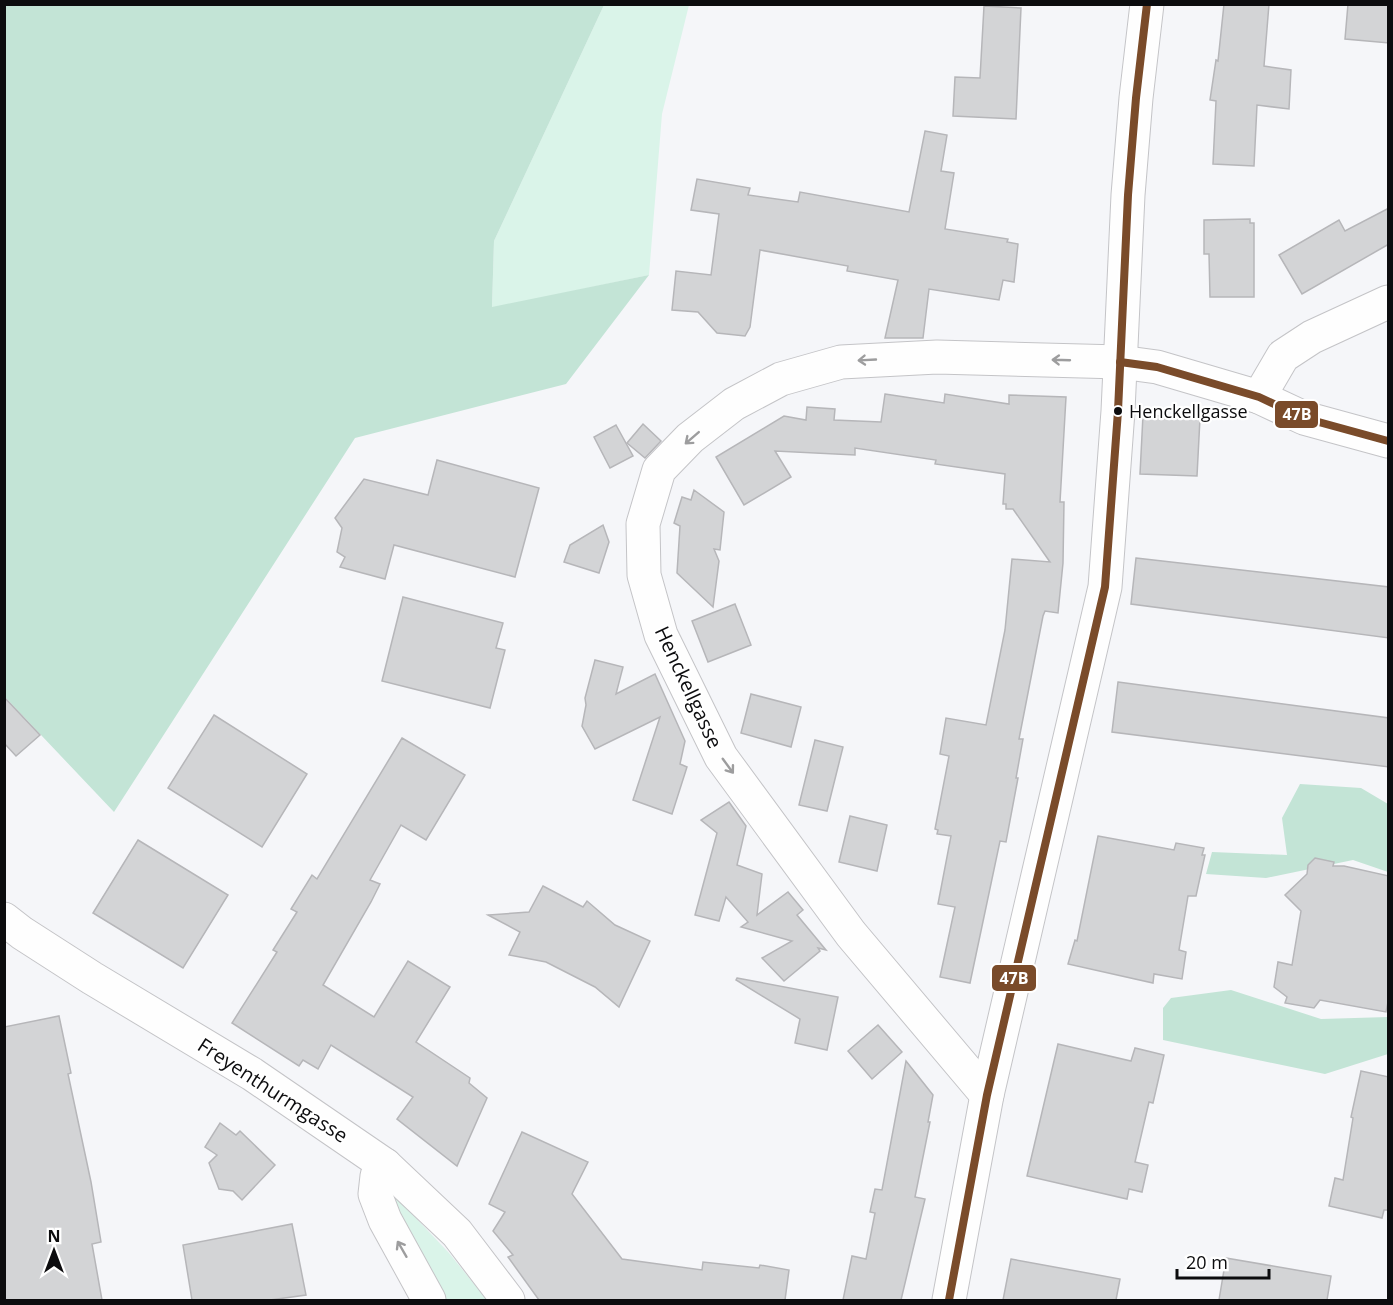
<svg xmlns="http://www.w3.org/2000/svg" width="1393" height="1305" viewBox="0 0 1393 1305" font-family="'Open Sans',sans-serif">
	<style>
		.green { fill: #daf4e9 }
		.forest { fill: #c3e4d6 }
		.building { fill: #d3d4d6; stroke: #b6b6b9; stroke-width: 1.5 }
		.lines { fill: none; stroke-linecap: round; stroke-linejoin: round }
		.minor-casing { stroke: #c4c4c7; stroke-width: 35 }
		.minor { stroke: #fefefe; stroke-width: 33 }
		.bus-1-casing { stroke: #fff; stroke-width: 12 }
		.bus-1 { stroke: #7a4b2a; stroke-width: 8 }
		.oneway { stroke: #9d9d9e }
		.bus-dot { fill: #0c0c0e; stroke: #fff; stroke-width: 2 }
		.labels { text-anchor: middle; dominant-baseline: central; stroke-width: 4.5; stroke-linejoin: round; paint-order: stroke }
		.bus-label { font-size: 18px; fill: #0c0c0e; stroke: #fff; text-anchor: start }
		.street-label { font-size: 20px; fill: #0c0c0e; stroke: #fff }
		.line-badge { stroke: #fff; stroke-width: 2 }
		.badge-label { font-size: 16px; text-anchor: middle; font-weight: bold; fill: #fff }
	</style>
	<rect width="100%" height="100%" fill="#f5f6f9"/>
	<g class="green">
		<path d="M 604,5 L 689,5 L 662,114 L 649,275 L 492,308 L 494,241 Z"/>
		<path d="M 388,1194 L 394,1195 L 449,1253 L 487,1300 L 438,1300 Z"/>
	</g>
	<g class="forest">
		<path d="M 5,4 L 604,5 L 494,241 L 492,307 L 649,275 L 566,384 L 355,438 L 114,812 L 5,697 Z"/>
		<path d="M 1300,784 L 1361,788 L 1388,804 L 1388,872 L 1353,860 L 1266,878 L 1206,874 L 1212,852 L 1287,855 L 1282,818 Z"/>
		<path d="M 1231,990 L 1321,1019 L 1388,1017 L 1388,1054 L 1325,1074 L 1163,1040 L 1163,1008 L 1171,998 Z"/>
	</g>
	<g class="building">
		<path d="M 1224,4 L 1269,4 L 1264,66 L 1291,70 L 1289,109 L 1257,105 L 1254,166 L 1213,164 L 1216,101 L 1210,100 L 1216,60 L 1218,61 Z"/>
		<path d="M 1348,4 L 1389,4 L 1389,43 L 1345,39 Z"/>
		<path d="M 984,6 L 1021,8 L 1016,119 L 953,116 L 955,77 L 980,78 Z"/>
		<path d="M 925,131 L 947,135 L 941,171 L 954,173 L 945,229 L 1008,239 L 1007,242 L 1018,244 L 1014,282 L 1003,280 L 999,300 L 929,289 L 923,338 L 885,338 L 898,280 L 847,271 L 848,266 L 760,250 L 750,327 L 745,336 L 717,333 L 698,312 L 672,310 L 676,271 L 711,275 L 719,214 L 691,210 L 697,179 L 750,188 L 748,195 L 798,202 L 800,192 L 909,212 Z"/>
		<path d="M 1389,208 L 1389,244 L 1302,294 L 1279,255 L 1339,220 L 1345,231 Z"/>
		<path d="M 1250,219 L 1250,223 L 1254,223 L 1254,297 L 1210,297 L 1209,254 L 1204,254 L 1204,220 Z"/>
		<path d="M 885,394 L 944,403 L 945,394 L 1009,404 L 1009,395 L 1066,397 L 1060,502 L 1064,502 L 1063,563 L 1058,613 L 1045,611 L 1043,616 L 1019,739 L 1023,739 L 1016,778 L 1018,778 L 1006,842 L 1000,841 L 970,983 L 940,977 L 955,907 L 938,904 L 951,836 L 937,834 L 938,830 L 935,829 L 949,756 L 940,754 L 946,718 L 986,725 L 1005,630 L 1012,559 L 1050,562 L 1013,509 L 1006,509 L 1006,504 L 1003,504 L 1005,474 L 935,464 L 936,460 L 855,448 L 855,455 L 775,451 L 791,477 L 744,505 L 716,457 L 784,416 L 806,420 L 807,407 L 835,409 L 834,420 L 881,422 Z"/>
		<path d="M 1143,415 L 1200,418 L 1197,476 L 1140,474 Z"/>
		<path d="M 643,424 L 661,441 L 645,458 L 627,443 Z"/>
		<path d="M 616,425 L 633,456 L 610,468 L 594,437 Z"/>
		<path d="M 437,460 L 539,488 L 515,577 L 394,545 L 385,579 L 340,567 L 345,557 L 337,552 L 342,528 L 335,518 L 364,479 L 428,495 Z"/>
		<path d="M 694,490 L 724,512 L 720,550 L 714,549 L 719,561 L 713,607 L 677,573 L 680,526 L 674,523 L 682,497 L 691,500 Z"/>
		<path d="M 603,525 L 609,542 L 599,573 L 564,562 L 570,545 Z"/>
		<path d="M 1136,558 L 1389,587 L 1389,638 L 1131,604 Z"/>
		<path d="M 403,597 L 503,623 L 496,648 L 505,650 L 490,708 L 382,681 Z"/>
		<path d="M 735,604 L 751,645 L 708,662 L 692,621 Z"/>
		<path d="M 595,660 L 623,667 L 616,694 L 655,674 L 685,741 L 680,764 L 687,767 L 672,814 L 633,800 L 660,717 L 595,749 L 582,726 L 586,705 L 585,698 Z"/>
		<path d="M 1118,682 L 1389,718 L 1389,767 L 1112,732 Z"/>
		<path d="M 751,694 L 801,707 L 791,747 L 741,733 Z"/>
		<path d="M 4,697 L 40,735 L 16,756 L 4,743 Z"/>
		<path d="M 214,715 L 307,774 L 262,847 L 168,788 Z"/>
		<path d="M 402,738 L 465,775 L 426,840 L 401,825 L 370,880 L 380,884 L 371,902 L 323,985 L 374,1017 L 408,961 L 450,987 L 416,1042 L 470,1078 L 469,1083 L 487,1098 L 457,1166 L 397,1119 L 413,1097 L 331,1045 L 318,1069 L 303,1060 L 299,1066 L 232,1023 L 277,952 L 273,950 L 297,912 L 291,909 L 312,875 L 317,879 Z"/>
		<path d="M 815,740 L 843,747 L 827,811 L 799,805 Z"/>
		<path d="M 729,802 L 746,826 L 737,865 L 762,874 L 757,915 L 788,892 L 803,910 L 797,915 L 826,950 L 818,948 L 820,951 L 784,981 L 762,958 L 792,941 L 741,927 L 748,922 L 726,897 L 719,921 L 695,915 L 717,833 L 701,820 Z"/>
		<path d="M 850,816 L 887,825 L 877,871 L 839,862 Z"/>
		<path d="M 1098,836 L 1174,850 L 1176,843 L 1204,848 L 1202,855 L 1205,855 L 1196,896 L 1188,896 L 1179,950 L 1186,952 L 1182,979 L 1154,974 L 1153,983 L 1068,964 L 1075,940 L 1077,941 Z"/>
		<path d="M 138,840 L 228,895 L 183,968 L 93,913 Z"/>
		<path d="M 1315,858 L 1334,862 L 1333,866 L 1344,866 L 1389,876 L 1389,997 L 1386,1012 L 1320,1000 L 1314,1008 L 1285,1003 L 1287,997 L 1274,987 L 1278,962 L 1292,965 L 1301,911 L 1285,895 L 1307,874 L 1308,865 Z"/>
		<path d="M 543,886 L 583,907 L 587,901 L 615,925 L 650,941 L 619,1007 L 595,987 L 546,962 L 509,955 L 520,932 L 488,915 L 529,912 Z"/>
		<path d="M 737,978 L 838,997 L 827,1050 L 795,1043 L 800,1019 L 736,980 Z"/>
		<path d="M 59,1016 L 71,1073 L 68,1074 L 91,1182 L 101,1242 L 92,1244 L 102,1300 L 4,1300 L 4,1027 Z"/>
		<path d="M 878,1025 L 902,1052 L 872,1079 L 848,1051 Z"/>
		<path d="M 1058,1044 L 1131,1061 L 1135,1048 L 1164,1055 L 1153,1103 L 1149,1102 L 1135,1162 L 1148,1165 L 1142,1192 L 1129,1189 L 1127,1199 L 1027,1176 Z"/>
		<path d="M 906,1061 L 933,1095 L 928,1122 L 930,1122 L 915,1197 L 925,1199 L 901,1300 L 843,1300 L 852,1256 L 866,1259 L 875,1213 L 870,1212 L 875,1189 L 882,1190 Z"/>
		<path d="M 1361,1071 L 1389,1077 L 1389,1210 L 1384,1210 L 1382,1218 L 1329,1206 L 1335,1178 L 1343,1180 L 1353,1118 L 1351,1117 Z"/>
		<path d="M 220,1123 L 236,1135 L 240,1131 L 275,1165 L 242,1200 L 233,1191 L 219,1189 L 209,1163 L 217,1155 L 205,1147 Z"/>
		<path d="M 522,1132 L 588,1162 L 572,1194 L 622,1259 L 702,1270 L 703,1262 L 759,1268 L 760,1265 L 789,1270 L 785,1300 L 539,1300 L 508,1257 L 513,1255 L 493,1231 L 505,1212 L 489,1204 Z"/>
		<path d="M 292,1224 L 306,1295 L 270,1300 L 192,1300 L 183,1245 Z"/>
		<path d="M 1226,1258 L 1331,1276 L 1327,1300 L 1219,1300 Z"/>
		<path d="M 1011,1259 L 1120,1279 L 1116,1300 L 1003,1300 Z"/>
	</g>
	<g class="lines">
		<g class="minor-casing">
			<g id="minor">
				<path d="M 1259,397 L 1283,356 L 1312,337 L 1388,302"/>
				<path d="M 4,919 L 22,933 L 92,978 L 252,1074 L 385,1165 L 457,1233 L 508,1300"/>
				<path d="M 987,1095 L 851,934 L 721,757 L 661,635 L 644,575 L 643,524 L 659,470 L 690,438 L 734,404 L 781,379 L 841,362 L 937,357 L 1120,362 L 1157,367 L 1259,397 L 1304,418 L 1388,441"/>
				<path d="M 385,1165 L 377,1176 L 375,1194 L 385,1220 L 429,1300"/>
				<path d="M 949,1300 L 987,1095 L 1105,587 L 1118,411 L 1128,195 L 1136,98 L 1147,4"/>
			</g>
		</g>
		<use href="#minor" class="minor"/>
		<g class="bus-1-casing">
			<g id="bus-1">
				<path d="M 1120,362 L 1157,367 L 1259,397 L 1304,418 L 1388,441"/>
				<path d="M 949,1300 L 987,1095 L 1105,587 L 1118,411 L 1128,195 L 1136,98 L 1147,4"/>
			</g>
		</g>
		<use href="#bus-1" class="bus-1"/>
	</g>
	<defs><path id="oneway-shaft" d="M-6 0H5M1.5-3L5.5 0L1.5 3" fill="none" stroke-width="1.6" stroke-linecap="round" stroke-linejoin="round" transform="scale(1.5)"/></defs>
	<g class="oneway">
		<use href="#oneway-shaft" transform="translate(867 360) rotate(177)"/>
		<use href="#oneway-shaft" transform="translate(1061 360) rotate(-178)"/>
		<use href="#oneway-shaft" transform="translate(692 438) rotate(139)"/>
		<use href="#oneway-shaft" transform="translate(728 766) rotate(54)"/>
		<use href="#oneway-shaft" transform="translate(402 1249) rotate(-120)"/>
	</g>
	<circle class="bus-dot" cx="1118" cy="411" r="5"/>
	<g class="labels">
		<g class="bus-label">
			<text x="1129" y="411">Henckellgasse</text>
		</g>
		<g class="street-label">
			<text transform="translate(689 687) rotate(65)">Henckellgasse</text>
			<text transform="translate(273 1090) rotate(33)">Freyenthurmgasse</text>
		</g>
	</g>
	<g class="line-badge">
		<rect x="1274" y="400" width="45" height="29" rx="6" fill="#7a4b2a"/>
		<rect x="991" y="964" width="46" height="28" rx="6" fill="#7a4b2a"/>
	</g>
	<g class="badge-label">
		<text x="1297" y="420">47B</text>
		<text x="1014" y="984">47B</text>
	</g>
	<rect width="1393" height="1305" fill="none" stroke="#0c0c0e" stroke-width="12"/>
	<g transform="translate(54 1251)" stroke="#ffffff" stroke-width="4.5" paint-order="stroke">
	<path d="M0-4.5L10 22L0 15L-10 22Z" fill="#0c0c0e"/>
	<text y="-9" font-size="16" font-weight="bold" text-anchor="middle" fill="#0c0c0e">N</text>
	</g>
	<path d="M1177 1269v9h92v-9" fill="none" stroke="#0c0c0e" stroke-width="3"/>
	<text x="1186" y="1269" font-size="18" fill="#0c0c0e" stroke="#ffffff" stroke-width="4.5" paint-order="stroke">20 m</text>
</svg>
